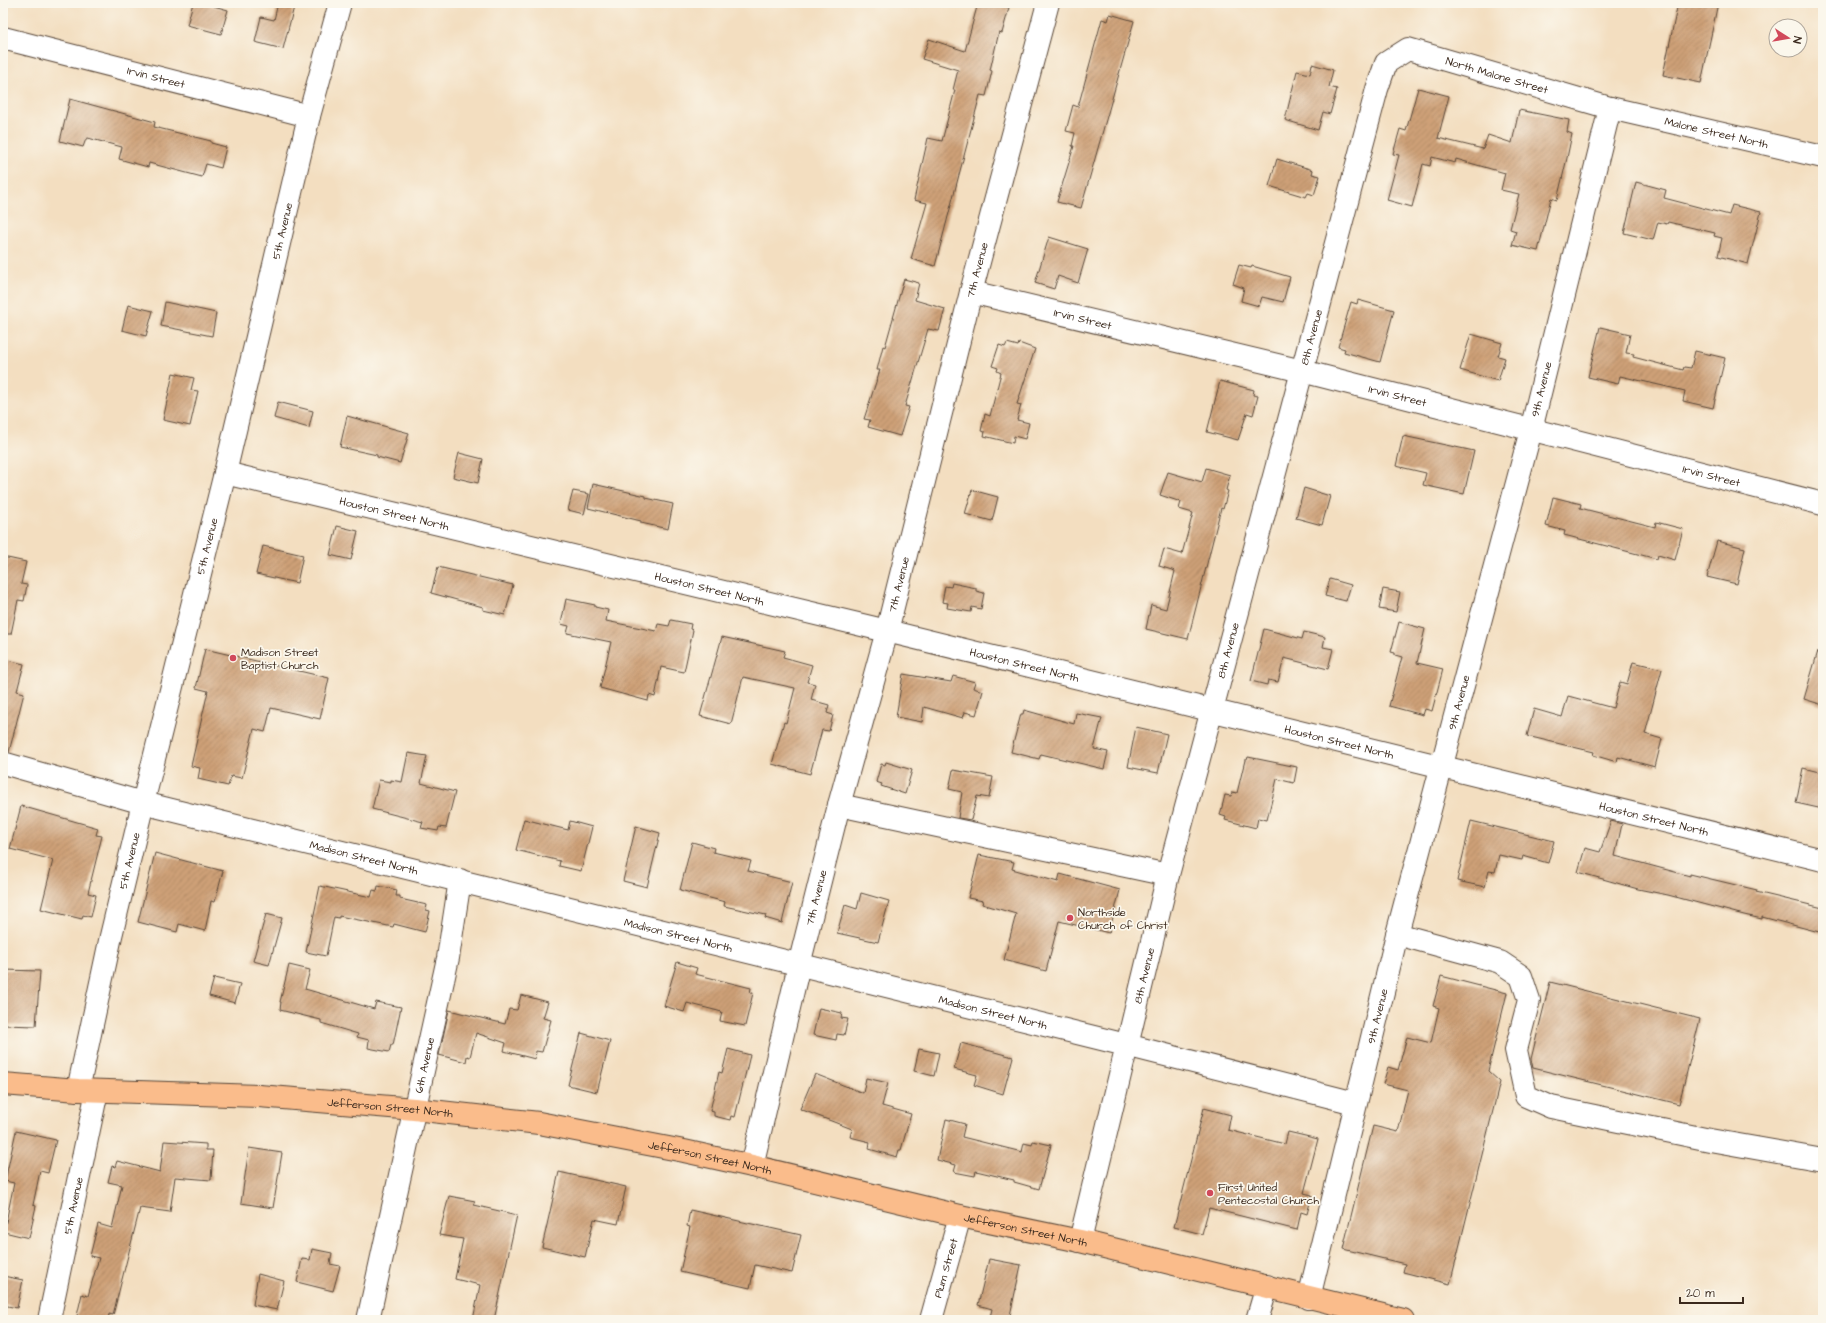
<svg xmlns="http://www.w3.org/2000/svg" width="1826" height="1323" viewBox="0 0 1826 1323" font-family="'Architects Daughter',sans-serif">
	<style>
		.building { fill: url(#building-hatch) }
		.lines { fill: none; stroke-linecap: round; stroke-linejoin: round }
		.minor-casing { stroke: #574536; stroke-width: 24 }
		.major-casing { stroke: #574536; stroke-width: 24 }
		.minor { stroke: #fff; stroke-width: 22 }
		.major { stroke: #fabc8b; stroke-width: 22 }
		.poi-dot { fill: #d1495b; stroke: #fbf7ec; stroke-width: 1.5 }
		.labels { text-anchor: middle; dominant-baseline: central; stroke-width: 3.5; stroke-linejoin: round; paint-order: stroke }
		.street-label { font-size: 11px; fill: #3b2a1e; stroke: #fbf7ec }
		.poi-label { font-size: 11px; fill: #3b2a1e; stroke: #fbf7ec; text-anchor: start }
	</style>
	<defs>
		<pattern id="building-hatch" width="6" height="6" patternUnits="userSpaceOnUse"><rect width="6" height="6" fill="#cea077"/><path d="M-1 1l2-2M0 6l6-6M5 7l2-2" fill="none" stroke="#a88361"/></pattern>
	</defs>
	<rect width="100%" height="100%" fill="#fbf7ec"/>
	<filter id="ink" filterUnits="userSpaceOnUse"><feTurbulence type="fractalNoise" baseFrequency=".025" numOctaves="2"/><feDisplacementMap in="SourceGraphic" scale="8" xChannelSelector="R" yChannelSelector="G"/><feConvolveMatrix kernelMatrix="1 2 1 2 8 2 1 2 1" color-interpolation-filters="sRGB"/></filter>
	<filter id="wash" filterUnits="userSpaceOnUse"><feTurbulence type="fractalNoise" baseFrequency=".012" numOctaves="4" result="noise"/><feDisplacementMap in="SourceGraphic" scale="16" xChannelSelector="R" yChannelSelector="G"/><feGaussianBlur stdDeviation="0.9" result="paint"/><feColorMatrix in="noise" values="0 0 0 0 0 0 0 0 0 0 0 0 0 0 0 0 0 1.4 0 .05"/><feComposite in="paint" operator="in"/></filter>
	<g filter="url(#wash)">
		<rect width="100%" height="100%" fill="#f3dec0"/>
		<g id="blocks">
			<g class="building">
				<path d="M 193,3 L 203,3 L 228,10 L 221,34 L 187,25 Z"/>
				<path d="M 278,3 L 295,3 L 283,49 L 255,42 L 261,17 L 274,20 Z"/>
				<path d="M 978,3 L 1004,3 L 1004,6 L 1009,8 L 1002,33 L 999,32 L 990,70 L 992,71 L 986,96 L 980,95 L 935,266 L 911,259 L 927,203 L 914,200 L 928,138 L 942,141 L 955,90 L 953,90 L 958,70 L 922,59 L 929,39 L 965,51 Z"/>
				<path d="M 1678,3 L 1718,3 L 1701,83 L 1663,75 Z"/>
				<path d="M 1110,14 L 1134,21 L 1081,208 L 1057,202 L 1074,146 L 1072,146 L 1075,133 L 1066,131 L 1073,105 L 1078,107 L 1102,19 L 1108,21 Z"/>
				<path d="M 1312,64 L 1333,70 L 1329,87 L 1337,89 L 1330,114 L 1323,112 L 1318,130 L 1285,120 L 1297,71 L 1310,74 Z"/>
				<path d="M 1418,88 L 1449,96 L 1438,138 L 1483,149 L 1488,135 L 1512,143 L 1519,110 L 1569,120 L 1567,132 L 1572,134 L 1567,158 L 1557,200 L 1551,198 L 1538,251 L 1512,245 L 1516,231 L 1510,229 L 1519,194 L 1501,190 L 1505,173 L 1456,159 L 1455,163 L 1432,157 L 1430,166 L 1423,164 L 1412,207 L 1387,200 L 1399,155 L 1393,154 L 1400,129 L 1406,131 Z"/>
				<path d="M 70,99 L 155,122 L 154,127 L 211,141 L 211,143 L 226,147 L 221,168 L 206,164 L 202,177 L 149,163 L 148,167 L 119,159 L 122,147 L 88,138 L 86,139 L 83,147 L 60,141 Z"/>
				<path d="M 1277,159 L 1313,170 L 1312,174 L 1320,176 L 1314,195 L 1308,193 L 1306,197 L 1269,186 Z"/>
				<path d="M 1636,182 L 1666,190 L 1664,198 L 1729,215 L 1732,205 L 1761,212 L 1748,264 L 1718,256 L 1722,238 L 1714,236 L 1715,233 L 1668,222 L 1667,224 L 1658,222 L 1653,240 L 1624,233 Z"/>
				<path d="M 1049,237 L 1088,249 L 1078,283 L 1058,276 L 1054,289 L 1035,283 Z"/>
				<path d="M 1239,265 L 1251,268 L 1252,266 L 1290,277 L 1283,302 L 1262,297 L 1259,306 L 1241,301 L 1244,288 L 1233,284 Z"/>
				<path d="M 904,279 L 919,283 L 915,300 L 945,309 L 939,331 L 928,329 L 905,406 L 909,407 L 900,436 L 868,427 L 870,420 L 864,419 L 880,370 L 877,370 L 883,346 L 885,347 Z"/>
				<path d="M 1358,300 L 1394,310 L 1380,362 L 1344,352 L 1345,349 L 1338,347 L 1351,302 L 1357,304 Z"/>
				<path d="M 165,302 L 216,313 L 212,336 L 161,326 Z"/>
				<path d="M 128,305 L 153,311 L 146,336 L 122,330 Z"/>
				<path d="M 1600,327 L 1630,334 L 1626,353 L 1634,354 L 1633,357 L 1683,370 L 1684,367 L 1691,368 L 1695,351 L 1725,358 L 1713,408 L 1683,401 L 1685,391 L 1620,376 L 1618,384 L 1588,377 Z"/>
				<path d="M 1471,334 L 1502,343 L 1498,356 L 1505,358 L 1498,381 L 1460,370 Z"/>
				<path d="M 1007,343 L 1018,346 L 1019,343 L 1035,349 L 1017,404 L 1021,405 L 1017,420 L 1029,423 L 1025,439 L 1014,436 L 1013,443 L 984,436 L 985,432 L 981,431 L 985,414 L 990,416 L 1001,373 L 997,371 L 998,368 L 992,366 L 999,345 L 1005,347 Z"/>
				<path d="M 173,373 L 194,378 L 191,390 L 198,391 L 190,426 L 163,420 Z"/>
				<path d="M 1220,381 L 1254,390 L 1253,395 L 1258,396 L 1253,415 L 1247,413 L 1238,440 L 1207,432 Z"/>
				<path d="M 278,402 L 313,411 L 309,428 L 274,418 Z"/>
				<path d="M 347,416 L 409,433 L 400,463 L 377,457 L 377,455 L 340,447 Z"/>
				<path d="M 1403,436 L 1474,451 L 1464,494 L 1423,485 L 1426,473 L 1396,466 Z"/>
				<path d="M 459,453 L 483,459 L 478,483 L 453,477 Z"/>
				<path d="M 1206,468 L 1230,475 L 1226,490 L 1228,491 L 1223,509 L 1221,508 L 1188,639 L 1146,629 L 1151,605 L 1166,609 L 1175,571 L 1159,566 L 1164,549 L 1182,554 L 1193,513 L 1179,509 L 1181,502 L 1160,495 L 1168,472 L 1202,482 Z"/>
				<path d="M 593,484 L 646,496 L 646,498 L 673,504 L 668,529 L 641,523 L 641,521 L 588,508 Z"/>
				<path d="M 1304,488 L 1330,496 L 1322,525 L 1296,518 Z"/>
				<path d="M 972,490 L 998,497 L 992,521 L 965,514 Z"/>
				<path d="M 573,491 L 589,494 L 584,514 L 568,510 Z"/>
				<path d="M 1553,497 L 1581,504 L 1580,508 L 1655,527 L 1656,522 L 1683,529 L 1675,560 L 1658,555 L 1657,559 L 1564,535 L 1565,531 L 1546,526 Z"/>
				<path d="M 337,526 L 358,531 L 351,560 L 330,555 Z"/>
				<path d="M 1717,541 L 1745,548 L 1737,584 L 1707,577 Z"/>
				<path d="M 263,546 L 303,555 L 297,583 L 256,574 Z"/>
				<path d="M 3,557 L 26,562 L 21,584 L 27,585 L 24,601 L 18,600 L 11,634 L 3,634 Z"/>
				<path d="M 438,567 L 513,585 L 505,615 L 483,610 L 483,607 L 431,593 Z"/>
				<path d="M 1330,579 L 1351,585 L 1346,601 L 1325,596 Z"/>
				<path d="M 952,583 L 976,588 L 976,591 L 984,593 L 981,609 L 972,607 L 971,612 L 947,608 L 948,603 L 942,602 L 945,586 L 951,587 Z"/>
				<path d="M 1383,589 L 1400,592 L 1396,612 L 1379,609 Z"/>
				<path d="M 566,599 L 595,605 L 595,607 L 608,610 L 606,621 L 656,631 L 658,624 L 669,626 L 671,620 L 691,624 L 690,629 L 693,630 L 684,672 L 661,667 L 655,697 L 649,695 L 648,701 L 600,688 L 611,642 L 567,633 L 569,626 L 561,624 Z"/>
				<path d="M 1399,622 L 1425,629 L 1417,663 L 1443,669 L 1432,711 L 1425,709 L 1423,715 L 1389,706 L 1402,657 L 1395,655 L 1395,653 L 1391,652 Z"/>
				<path d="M 1264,629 L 1302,639 L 1304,632 L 1325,637 L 1323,647 L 1333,649 L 1328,669 L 1284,658 L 1278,682 L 1268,680 L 1267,685 L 1251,681 Z"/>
				<path d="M 722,637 L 785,651 L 783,657 L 812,665 L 807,682 L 815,684 L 811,700 L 829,705 L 827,713 L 833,715 L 829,731 L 822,730 L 810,774 L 772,764 L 784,722 L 786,723 L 795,688 L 743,677 L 731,724 L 700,716 Z"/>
				<path d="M 205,649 L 329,678 L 320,719 L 271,708 L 265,732 L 254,729 L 242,778 L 231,776 L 228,786 L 198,779 L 200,768 L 191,766 L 208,691 L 196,688 Z"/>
				<path d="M 1818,651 L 1823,651 L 1823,705 L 1804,699 Z"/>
				<path d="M 3,659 L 24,664 L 17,691 L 24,693 L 9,752 L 3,751 Z"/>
				<path d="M 1633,662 L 1662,669 L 1645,734 L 1662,739 L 1655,767 L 1618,757 L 1617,762 L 1593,755 L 1594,752 L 1527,736 L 1534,709 L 1562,717 L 1568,696 L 1613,708 L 1620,682 L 1627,684 Z"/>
				<path d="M 903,674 L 951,682 L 953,676 L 975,682 L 973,688 L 983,691 L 976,715 L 965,712 L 963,718 L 924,707 L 922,722 L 896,717 Z"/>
				<path d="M 1024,710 L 1074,724 L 1076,713 L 1102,718 L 1094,749 L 1108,752 L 1104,769 L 1041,754 L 1039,759 L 1011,752 L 1021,714 L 1023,714 Z"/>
				<path d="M 1136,727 L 1167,734 L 1158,773 L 1128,767 Z"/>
				<path d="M 408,753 L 427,756 L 421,783 L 455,792 L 446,828 L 439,827 L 438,831 L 421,828 L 423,822 L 372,809 L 379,780 L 391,782 L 391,780 L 402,782 Z"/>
				<path d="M 1248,757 L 1297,767 L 1294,783 L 1277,779 L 1267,820 L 1258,818 L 1256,828 L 1225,820 L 1226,817 L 1220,815 L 1225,795 L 1231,796 L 1232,792 L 1237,793 L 1245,760 L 1247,760 Z"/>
				<path d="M 886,762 L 912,770 L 905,794 L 881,786 L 882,784 L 876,782 L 881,764 L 885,765 Z"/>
				<path d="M 1803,768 L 1823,773 L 1823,809 L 1796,803 Z"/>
				<path d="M 953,770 L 993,777 L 989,798 L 977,796 L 971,820 L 958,818 L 962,792 L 949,789 Z"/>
				<path d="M 21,806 L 98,828 L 96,835 L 102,836 L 88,893 L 96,895 L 91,917 L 83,915 L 82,919 L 41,909 L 53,860 L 10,849 Z"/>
				<path d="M 524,819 L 568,830 L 570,821 L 592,827 L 581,871 L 559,866 L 560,861 L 516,850 Z"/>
				<path d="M 1471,821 L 1554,841 L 1548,863 L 1523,856 L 1522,860 L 1499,855 L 1495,872 L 1489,871 L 1485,887 L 1457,881 Z"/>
				<path d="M 1611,821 L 1622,824 L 1615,856 L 1690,876 L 1690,874 L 1757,890 L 1756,892 L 1823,908 L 1823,933 L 1762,917 L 1762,919 L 1744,915 L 1668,895 L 1638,889 L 1578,872 L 1585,848 L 1600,852 Z"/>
				<path d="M 636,826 L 660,833 L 647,887 L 623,881 Z"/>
				<path d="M 692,842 L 714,848 L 713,852 L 751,861 L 748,871 L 792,882 L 782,923 L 765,918 L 766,915 L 724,906 L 725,902 L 680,890 Z"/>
				<path d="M 155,853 L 223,871 L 215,902 L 211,901 L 205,931 L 179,924 L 177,932 L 138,922 Z"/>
				<path d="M 979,855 L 1014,862 L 1012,869 L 1058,882 L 1060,874 L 1120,890 L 1109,933 L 1059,921 L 1046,971 L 1004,960 L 1016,914 L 982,904 L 983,901 L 968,898 Z"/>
				<path d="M 320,886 L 371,897 L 373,890 L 377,891 L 378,886 L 397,890 L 396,896 L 400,896 L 400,899 L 427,905 L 426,910 L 430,911 L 425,932 L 394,924 L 393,927 L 339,916 L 339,918 L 334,917 L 326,956 L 306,952 Z"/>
				<path d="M 861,893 L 889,901 L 878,942 L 837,933 L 845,905 L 857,909 Z"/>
				<path d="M 266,914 L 282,918 L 269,965 L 253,961 Z"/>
				<path d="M 677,962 L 697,968 L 695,974 L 751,988 L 750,993 L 753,993 L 745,1026 L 720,1021 L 722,1012 L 687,1003 L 684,1012 L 664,1006 Z"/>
				<path d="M 289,965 L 310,970 L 305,989 L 374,1009 L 376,1002 L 401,1007 L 393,1045 L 391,1045 L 389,1052 L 368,1048 L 369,1040 L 357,1037 L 358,1034 L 321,1023 L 321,1020 L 280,1010 L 281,1002 L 280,1002 Z"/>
				<path d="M 3,970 L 40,971 L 36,1026 L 3,1025 Z"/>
				<path d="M 1441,976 L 1507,993 L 1488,1071 L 1500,1082 L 1450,1284 L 1403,1272 L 1405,1264 L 1343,1249 L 1373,1126 L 1398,1132 L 1408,1090 L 1383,1084 L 1388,1067 L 1398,1070 L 1407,1037 L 1431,1043 L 1439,1008 L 1433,1006 Z"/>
				<path d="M 214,978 L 240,984 L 235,1003 L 209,996 Z"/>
				<path d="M 1550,982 L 1700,1019 L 1679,1104 L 1533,1068 L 1531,1059 Z"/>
				<path d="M 521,995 L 548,1002 L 543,1018 L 551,1020 L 542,1052 L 536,1051 L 535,1059 L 504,1051 L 506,1043 L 476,1033 L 470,1057 L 467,1056 L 466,1062 L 439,1055 L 449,1010 L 505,1024 L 509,1009 L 517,1010 Z"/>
				<path d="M 819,1008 L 842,1013 L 841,1018 L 848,1019 L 844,1035 L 837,1034 L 836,1040 L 813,1035 Z"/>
				<path d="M 581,1033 L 610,1041 L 597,1092 L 568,1085 Z"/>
				<path d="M 961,1043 L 1013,1057 L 1003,1094 L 974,1085 L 977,1075 L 954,1069 Z"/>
				<path d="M 728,1049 L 750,1055 L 735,1117 L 731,1116 L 730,1120 L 714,1116 L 714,1112 L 710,1111 L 719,1072 L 722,1073 Z"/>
				<path d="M 919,1049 L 939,1053 L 934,1076 L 914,1071 Z"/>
				<path d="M 815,1074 L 863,1093 L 866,1078 L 888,1083 L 882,1106 L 911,1114 L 901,1150 L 899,1150 L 897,1157 L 869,1149 L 870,1142 L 850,1137 L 852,1129 L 800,1109 Z"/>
				<path d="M 1204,1108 L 1231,1115 L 1228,1130 L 1285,1144 L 1288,1132 L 1318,1139 L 1304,1193 L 1312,1195 L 1307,1214 L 1301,1212 L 1297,1230 L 1209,1208 L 1202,1234 L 1174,1227 Z"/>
				<path d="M 946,1119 L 965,1124 L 962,1137 L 1022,1152 L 1024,1143 L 1032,1145 L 1033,1141 L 1051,1145 L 1039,1189 L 1014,1182 L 1014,1180 L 976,1171 L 975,1176 L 954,1172 L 956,1165 L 937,1160 Z"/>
				<path d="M 16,1131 L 56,1140 L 48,1173 L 40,1171 L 33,1205 L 36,1206 L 29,1238 L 4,1232 L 14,1183 L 5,1181 Z"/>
				<path d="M 164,1141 L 206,1144 L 206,1150 L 213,1150 L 211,1180 L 175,1177 L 170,1212 L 140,1208 L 113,1315 L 109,1314 L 108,1320 L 76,1320 L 82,1294 L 88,1296 L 99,1258 L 90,1256 L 98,1224 L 112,1228 L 122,1185 L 108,1182 L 112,1166 L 115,1167 L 117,1161 L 160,1172 Z"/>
				<path d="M 249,1148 L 282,1153 L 273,1208 L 241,1203 Z"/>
				<path d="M 559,1172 L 626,1187 L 618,1224 L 594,1219 L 585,1257 L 542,1247 Z"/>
				<path d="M 449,1196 L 475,1201 L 473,1205 L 517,1215 L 494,1320 L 473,1320 L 480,1285 L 455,1279 L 463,1239 L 439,1235 Z"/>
				<path d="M 690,1210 L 801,1235 L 792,1273 L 755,1265 L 750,1288 L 680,1272 L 690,1227 L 687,1226 Z"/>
				<path d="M 312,1249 L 332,1253 L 330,1264 L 340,1266 L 333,1291 L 297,1282 L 302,1259 L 310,1260 Z"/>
				<path d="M 989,1259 L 1021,1265 L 1009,1320 L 990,1317 L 992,1309 L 978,1305 Z"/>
				<path d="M 258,1274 L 284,1281 L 277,1310 L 253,1305 Z"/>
				<path d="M 3,1276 L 23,1280 L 17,1308 L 3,1305 Z"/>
			</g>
		</g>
	</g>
	<g filter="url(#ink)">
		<use href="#blocks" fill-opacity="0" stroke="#574536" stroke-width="1"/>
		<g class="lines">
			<g class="minor-casing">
				<g id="minor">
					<path id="s1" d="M 3,38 L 309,116"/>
					<path id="s2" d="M 971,292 L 1302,371 L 1823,504"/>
					<path id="s3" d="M 225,473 L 887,631 L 1823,860"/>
					<path id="s4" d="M 3,763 L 143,803 L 1126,1045 L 1355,1103"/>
					<path d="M 839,805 L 1168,875"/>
					<path d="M 1397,934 L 1500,962 L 1521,976 L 1529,1000 L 1516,1050 L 1526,1096 L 1551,1107 L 1710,1140 L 1823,1160"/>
					<path id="s5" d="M 78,1090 L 111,936 L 143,803 L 225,473 L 309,116 L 340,3"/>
					<path id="s6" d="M 752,1166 L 799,965 L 839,805 L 887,631 L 971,292 L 1048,3"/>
					<path id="s7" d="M 1080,1241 L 1168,875 L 1377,89 L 1386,63 L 1408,49 L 1610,108 L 1823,157"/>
					<path id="s8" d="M 1309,1298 L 1397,934 L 1531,430 L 1610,108"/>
					<path id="s9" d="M 49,1320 L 97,1091"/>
					<path id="s10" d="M 368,1320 L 448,958 L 460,880"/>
					<path id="s11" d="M 931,1320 L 960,1216"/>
					<path d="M 1257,1320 L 1267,1286"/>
				</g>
			</g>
			<g class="major-casing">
				<g id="major">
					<path id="s12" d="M 3,1084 L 78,1090 L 259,1096 L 414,1109 L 539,1123 L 684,1151 L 752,1166 L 960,1216 L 1080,1241 L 1403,1320"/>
				</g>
			</g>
			<use href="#minor" class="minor"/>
			<use href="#major" class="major"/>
		</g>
	</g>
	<g class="poi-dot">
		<circle cx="233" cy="658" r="4"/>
		<circle cx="1070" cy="918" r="4"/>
		<circle cx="1210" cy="1193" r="4"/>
	</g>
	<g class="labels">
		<g class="street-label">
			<text stroke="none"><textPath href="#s7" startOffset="1336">North Malone Street</textPath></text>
			<text stroke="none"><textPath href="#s1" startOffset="158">Irvin Street</textPath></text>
			<text stroke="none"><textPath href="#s7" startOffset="1563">Malone Street North</textPath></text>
			<text stroke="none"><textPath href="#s5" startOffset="883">5th Avenue</textPath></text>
			<text stroke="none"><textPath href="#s6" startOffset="924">7th Avenue</textPath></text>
			<text stroke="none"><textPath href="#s2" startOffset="115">Irvin Street</textPath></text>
			<text stroke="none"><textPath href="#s7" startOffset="933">8th Avenue</textPath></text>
			<text stroke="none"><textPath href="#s8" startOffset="938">9th Avenue</textPath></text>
			<text stroke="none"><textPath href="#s2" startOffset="439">Irvin Street</textPath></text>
			<text stroke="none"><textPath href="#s2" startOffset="763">Irvin Street</textPath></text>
			<text stroke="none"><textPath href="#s3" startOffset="174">Houston Street North</textPath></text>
			<text stroke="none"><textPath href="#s5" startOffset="559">5th Avenue</textPath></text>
			<text stroke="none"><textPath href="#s6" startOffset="600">7th Avenue</textPath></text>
			<text stroke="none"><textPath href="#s3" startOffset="498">Houston Street North</textPath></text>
			<text stroke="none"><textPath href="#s7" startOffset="609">8th Avenue</textPath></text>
			<text stroke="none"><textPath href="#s3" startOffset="822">Houston Street North</textPath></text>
			<text stroke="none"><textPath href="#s8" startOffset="614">9th Avenue</textPath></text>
			<text stroke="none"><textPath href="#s3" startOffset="1146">Houston Street North</textPath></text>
			<text stroke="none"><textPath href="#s3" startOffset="1470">Houston Street North</textPath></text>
			<text stroke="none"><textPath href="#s4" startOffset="373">Madison Street North</textPath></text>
			<text stroke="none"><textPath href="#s5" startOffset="235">5th Avenue</textPath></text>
			<text stroke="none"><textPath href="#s6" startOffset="276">7th Avenue</textPath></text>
			<text stroke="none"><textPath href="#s4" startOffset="697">Madison Street North</textPath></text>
			<text stroke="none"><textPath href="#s7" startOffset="273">8th Avenue</textPath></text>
			<text stroke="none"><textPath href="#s4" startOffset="1021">Madison Street North</textPath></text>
			<text stroke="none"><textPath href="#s8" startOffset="290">9th Avenue</textPath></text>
			<text stroke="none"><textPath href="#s10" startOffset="261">6th Avenue</textPath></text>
			<text stroke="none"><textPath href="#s12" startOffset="388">Jefferson Street North</textPath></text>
			<text stroke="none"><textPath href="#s12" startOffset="712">Jefferson Street North</textPath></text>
			<text stroke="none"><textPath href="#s9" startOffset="117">5th Avenue</textPath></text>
			<text stroke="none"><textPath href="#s12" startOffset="1036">Jefferson Street North</textPath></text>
			<text stroke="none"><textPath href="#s11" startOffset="54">Plum Street</textPath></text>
		</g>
		<g class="poi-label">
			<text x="241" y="652">Madison Street<tspan x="241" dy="13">Baptist Church</tspan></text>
			<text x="1078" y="912">Northside<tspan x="1078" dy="13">Church of Christ</tspan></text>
			<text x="1218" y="1187">First United<tspan x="1218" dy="13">Pentecostal Church</tspan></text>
		</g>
	</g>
	<rect width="1826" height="1323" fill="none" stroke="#fbf7ec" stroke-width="16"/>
	<g transform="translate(1788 38) rotate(102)"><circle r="19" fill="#fbf7ec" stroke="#aea59a"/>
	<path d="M0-3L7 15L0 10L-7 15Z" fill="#d1495b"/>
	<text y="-6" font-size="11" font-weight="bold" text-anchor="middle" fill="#3b2a1e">N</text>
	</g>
	<path d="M1680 1297v6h63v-6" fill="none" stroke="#3b2a1e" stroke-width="2"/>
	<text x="1686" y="1297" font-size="12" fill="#3b2a1e" stroke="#fbf7ec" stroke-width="3" paint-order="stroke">20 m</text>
</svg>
